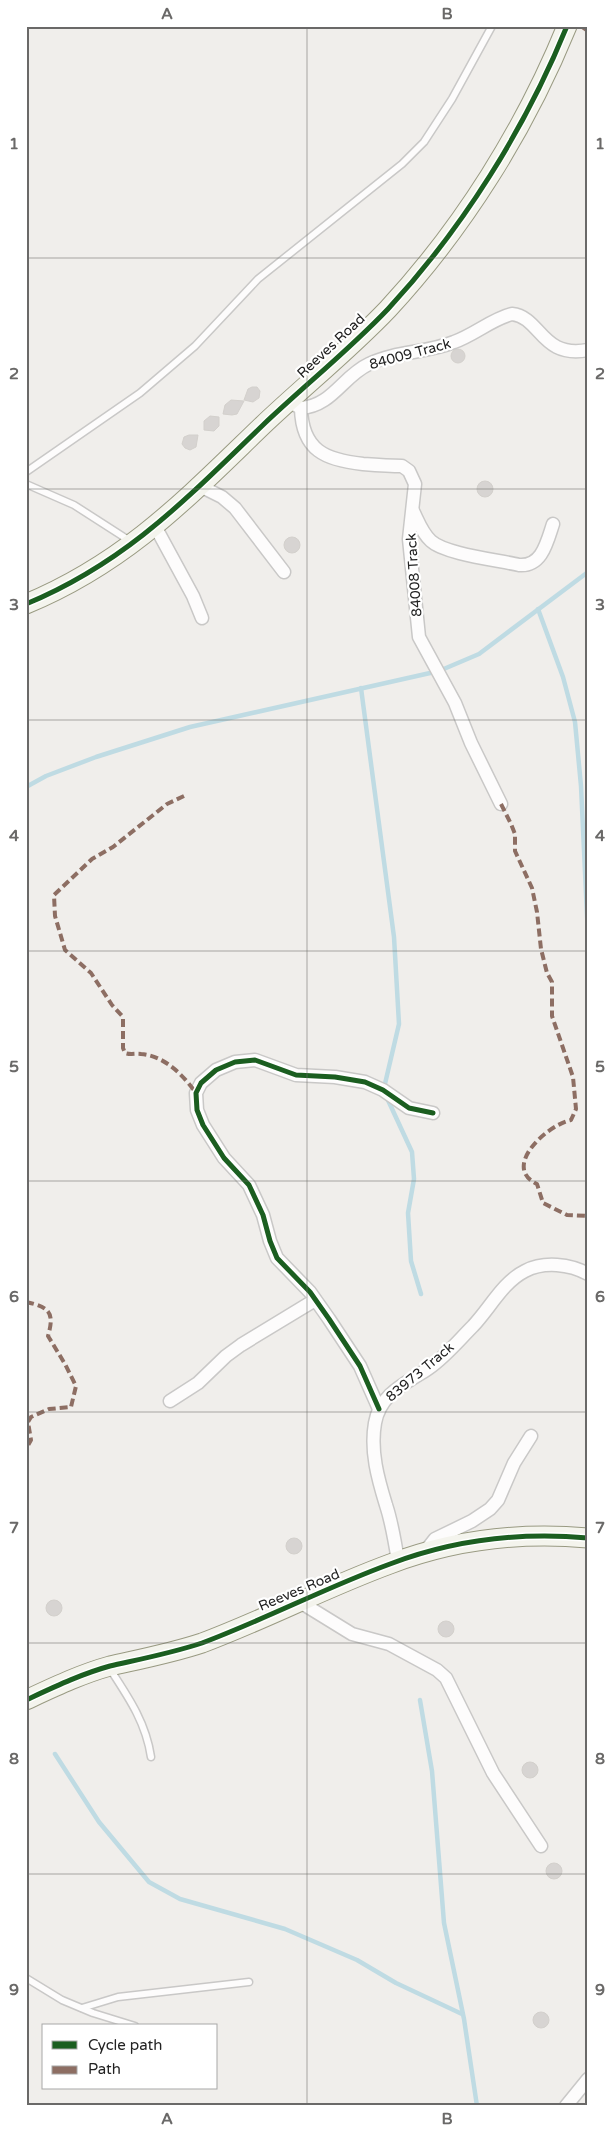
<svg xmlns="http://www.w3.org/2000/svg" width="614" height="2132" viewBox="0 0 614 2132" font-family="'Varela Round',sans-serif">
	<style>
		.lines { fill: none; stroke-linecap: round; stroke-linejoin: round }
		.stream { stroke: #bfdbe3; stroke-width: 4.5 }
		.building { fill: #d7d4d2; stroke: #d3d0cc }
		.lane-casing { stroke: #c9c8c7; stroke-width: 9 }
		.street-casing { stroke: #c9c8c7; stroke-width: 15 }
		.secondary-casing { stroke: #999a82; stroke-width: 21 }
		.lane { stroke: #fdfcfc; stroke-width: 6 }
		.street { stroke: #fdfcfc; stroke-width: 12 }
		.secondary { stroke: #f4f4ed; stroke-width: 19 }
		.quiet { stroke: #8d6e63; stroke-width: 4; stroke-dasharray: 8 4; stroke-linecap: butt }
		.cycleway-casing { stroke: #fff; stroke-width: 8 }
		.cycleway { stroke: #1b5e20; stroke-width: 5 }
		.grid { fill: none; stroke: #6a6968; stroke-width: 1; stroke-opacity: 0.55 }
		.labels { text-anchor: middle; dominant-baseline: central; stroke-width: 4.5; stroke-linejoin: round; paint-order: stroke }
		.street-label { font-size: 14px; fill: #222; stroke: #fff }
		.neatline { fill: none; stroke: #6a6968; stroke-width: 2 }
		.grid-label { font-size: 16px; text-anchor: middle; font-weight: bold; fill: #6a6968 }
	</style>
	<rect width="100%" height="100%" fill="#f0eeeb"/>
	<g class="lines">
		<g class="stream">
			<path d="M 538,609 L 563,677 L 575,722 L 581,786 L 588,936"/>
			<path d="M 361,688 L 394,937 L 399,1024 L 384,1088"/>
			<path d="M 26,787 L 46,776 L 96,757 L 190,727 L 439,671 L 479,654 L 588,572"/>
			<path d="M 387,1098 L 412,1152 L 414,1179 L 408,1213 L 411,1261 L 421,1294"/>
			<path d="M 420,1700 L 432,1771 L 444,1923 L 464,2019 L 477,2106"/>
			<path d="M 55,1754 L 99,1822 L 149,1882 L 180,1899 L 285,1929 L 357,1960 L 396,1983 L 462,2014"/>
		</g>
	</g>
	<g class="building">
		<circle cx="458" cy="356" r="7"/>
		<path d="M 252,387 L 257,387 L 260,391 L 259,398 L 253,402 L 244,400 L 248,389 Z"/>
		<path d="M 231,400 L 244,401 L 237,414 L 232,415 L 223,414 L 225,405 Z"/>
		<path d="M 210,416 L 219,417 L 219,426 L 214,431 L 204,430 L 204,421 Z"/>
		<path d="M 189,435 L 198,435 L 196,447 L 190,450 L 185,448 L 182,444 L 184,437 Z"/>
		<circle cx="485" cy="489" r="8"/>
		<circle cx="292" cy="545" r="8"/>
		<circle cx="294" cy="1546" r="8"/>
		<circle cx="54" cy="1608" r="8"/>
		<circle cx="446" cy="1629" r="8"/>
		<circle cx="530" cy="1770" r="8"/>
		<circle cx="554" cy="1871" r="8"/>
		<circle cx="541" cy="2020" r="8"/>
	</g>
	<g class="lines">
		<g class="lane-casing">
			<g id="lane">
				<path d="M 26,472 L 140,393 L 195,346 L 258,279 L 402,164 L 424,142 L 452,99 L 492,26"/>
				<path d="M 26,484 L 74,505 L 130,541"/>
				<path d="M 110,1669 C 129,1698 146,1723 151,1757"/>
				<path d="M 26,1978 L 62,2000 L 93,2013 L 135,2026"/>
				<path d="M 82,2008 L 118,1997 L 249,1982"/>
			</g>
		</g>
		<g class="street-casing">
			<g id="street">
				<path d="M 295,405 L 301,408 C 332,406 343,376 369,364 C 396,351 427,353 454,342 C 474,335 492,319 512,314 C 541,317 541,359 588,350"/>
				<path d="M 301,408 C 302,451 326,460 363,464 C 376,465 389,466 402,466 L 409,471 L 415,484 L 409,539 L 419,637 L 455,703 L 471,743 L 501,804"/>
				<path d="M 200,486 L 222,497 L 235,508 L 284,572"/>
				<path d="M 413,511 C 418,521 422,533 431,541 C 445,554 498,560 519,565 C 542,567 547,542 553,524"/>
				<path d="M 155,526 L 193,596 L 202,618"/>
				<path d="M 170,1401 L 198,1383 L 226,1356 L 241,1345 L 315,1300"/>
				<path d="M 379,1409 L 360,1366 L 329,1319 L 310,1292 L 277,1258 L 270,1241 L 263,1215 L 249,1185 L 224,1158 L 203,1125 L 197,1110 L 196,1093 L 201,1083 L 216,1070 L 235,1062 L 255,1060 L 296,1075 L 335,1077 L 365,1082 L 383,1090 L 409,1108 L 433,1113"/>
				<path d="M 424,1553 L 435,1539 L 472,1521 L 490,1509 L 498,1500 L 514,1463 L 531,1436"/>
				<path d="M 398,1561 C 395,1542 392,1523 386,1505 C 378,1479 370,1451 375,1423 C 380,1393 407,1383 429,1368 C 445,1357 459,1340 473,1326 C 490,1308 503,1282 525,1271 C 544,1261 570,1264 588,1274"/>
				<path d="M 300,1602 L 352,1634 L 389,1644 L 437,1670 L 446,1678 L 493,1773 L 541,1846"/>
				<path d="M 566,2106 L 588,2079"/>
			</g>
		</g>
		<g class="secondary-casing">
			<g id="secondary">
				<path d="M 26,604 C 127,562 187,498 263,425 C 304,386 349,350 388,309 C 463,228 525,129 567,26"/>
				<path d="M 26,1700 C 54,1687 81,1674 110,1666 C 141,1659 172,1653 202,1643 C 266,1619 327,1587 390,1564 C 453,1540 521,1532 588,1538"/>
			</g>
		</g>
		<use href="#lane" class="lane"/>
		<use href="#street" class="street"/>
		<use href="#secondary" class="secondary"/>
		<g class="quiet">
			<path d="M 581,26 L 588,31"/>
			<path d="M 184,796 L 167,804 L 113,847 L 92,859 L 54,895 L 55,916 L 65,950 L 91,973 L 112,1005 L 123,1017 L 123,1048 L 125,1053 C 131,1055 136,1053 141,1054 C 165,1056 183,1075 196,1093"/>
			<path d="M 501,804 L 511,824 L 515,834 L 515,851 L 532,888 L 537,912 L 541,949 L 547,973 L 552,982 L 552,1016 L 573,1077 L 576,1109 L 571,1120 C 547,1125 501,1167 537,1184 L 543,1203 L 567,1215 L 588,1216"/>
			<path d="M 26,1302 C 49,1307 55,1312 48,1336 L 65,1364 L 76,1386 L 71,1407 L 49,1409 L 31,1417 L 28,1422 L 31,1440 L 26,1449"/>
		</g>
		<g class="cycleway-casing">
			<g id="cycleway">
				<path d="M 26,604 C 127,562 187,498 263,425 C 304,386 349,350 388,309 C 463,228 525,129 567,26"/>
				<path d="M 379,1409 L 360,1366 L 329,1319 L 310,1292 L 277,1258 L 270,1241 L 263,1215 L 249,1185 L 224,1158 L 203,1125 L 197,1110 L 196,1093 L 201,1083 L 216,1070 L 235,1062 L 255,1060 L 296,1075 L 335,1077 L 365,1082 L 383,1090 L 409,1108 L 433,1113"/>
				<path d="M 26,1700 C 54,1687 81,1674 110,1666 C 141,1659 172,1653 202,1643 C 266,1619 327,1587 390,1564 C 453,1540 521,1532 588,1538"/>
			</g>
		</g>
		<use href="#cycleway" class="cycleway"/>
	</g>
	<path class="grid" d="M 307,26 L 307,2106M 26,258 L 588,258M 26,489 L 588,489M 26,720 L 588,720M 26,951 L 588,951M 26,1181 L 588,1181M 26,1412 L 588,1412M 26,1643 L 588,1643M 26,1874 L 588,1874"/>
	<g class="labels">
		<g class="street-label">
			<text transform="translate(331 346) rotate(-43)">Reeves Road</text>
			<text transform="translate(410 354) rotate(-15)">84009 Track</text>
			<text transform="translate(414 575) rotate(-94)">84008 Track</text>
			<text transform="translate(420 1372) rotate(-40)">83973 Track</text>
			<text transform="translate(299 1590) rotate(-23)">Reeves Road</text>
		</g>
	</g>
	<rect width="614" height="2132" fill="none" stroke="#ffffff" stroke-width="55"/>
	<rect x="42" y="2024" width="175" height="65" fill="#ffffff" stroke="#a7a7a7"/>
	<rect x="52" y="2041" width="25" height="8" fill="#1b5e20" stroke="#a7a7a7"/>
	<text x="88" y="2050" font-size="15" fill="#222222">Cycle path</text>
	<rect x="52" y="2066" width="25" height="8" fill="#8d6e63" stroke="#a7a7a7"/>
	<text x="88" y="2074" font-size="15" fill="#222222">Path</text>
	<rect x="28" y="28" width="558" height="2076" class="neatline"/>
	<g class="grid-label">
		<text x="167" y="19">A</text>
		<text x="447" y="19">B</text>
		<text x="14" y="149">1</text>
		<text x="600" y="149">1</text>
		<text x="14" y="379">2</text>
		<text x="600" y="379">2</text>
		<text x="14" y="610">3</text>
		<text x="600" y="610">3</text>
		<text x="14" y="841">4</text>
		<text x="600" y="841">4</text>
		<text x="14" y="1072">5</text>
		<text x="600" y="1072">5</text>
		<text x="14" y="1302">6</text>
		<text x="600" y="1302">6</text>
		<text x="14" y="1533">7</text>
		<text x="600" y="1533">7</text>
		<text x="14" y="1764">8</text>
		<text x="600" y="1764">8</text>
		<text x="14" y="1995">9</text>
		<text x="600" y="1995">9</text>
		<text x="167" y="2124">A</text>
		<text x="447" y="2124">B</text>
	</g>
</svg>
